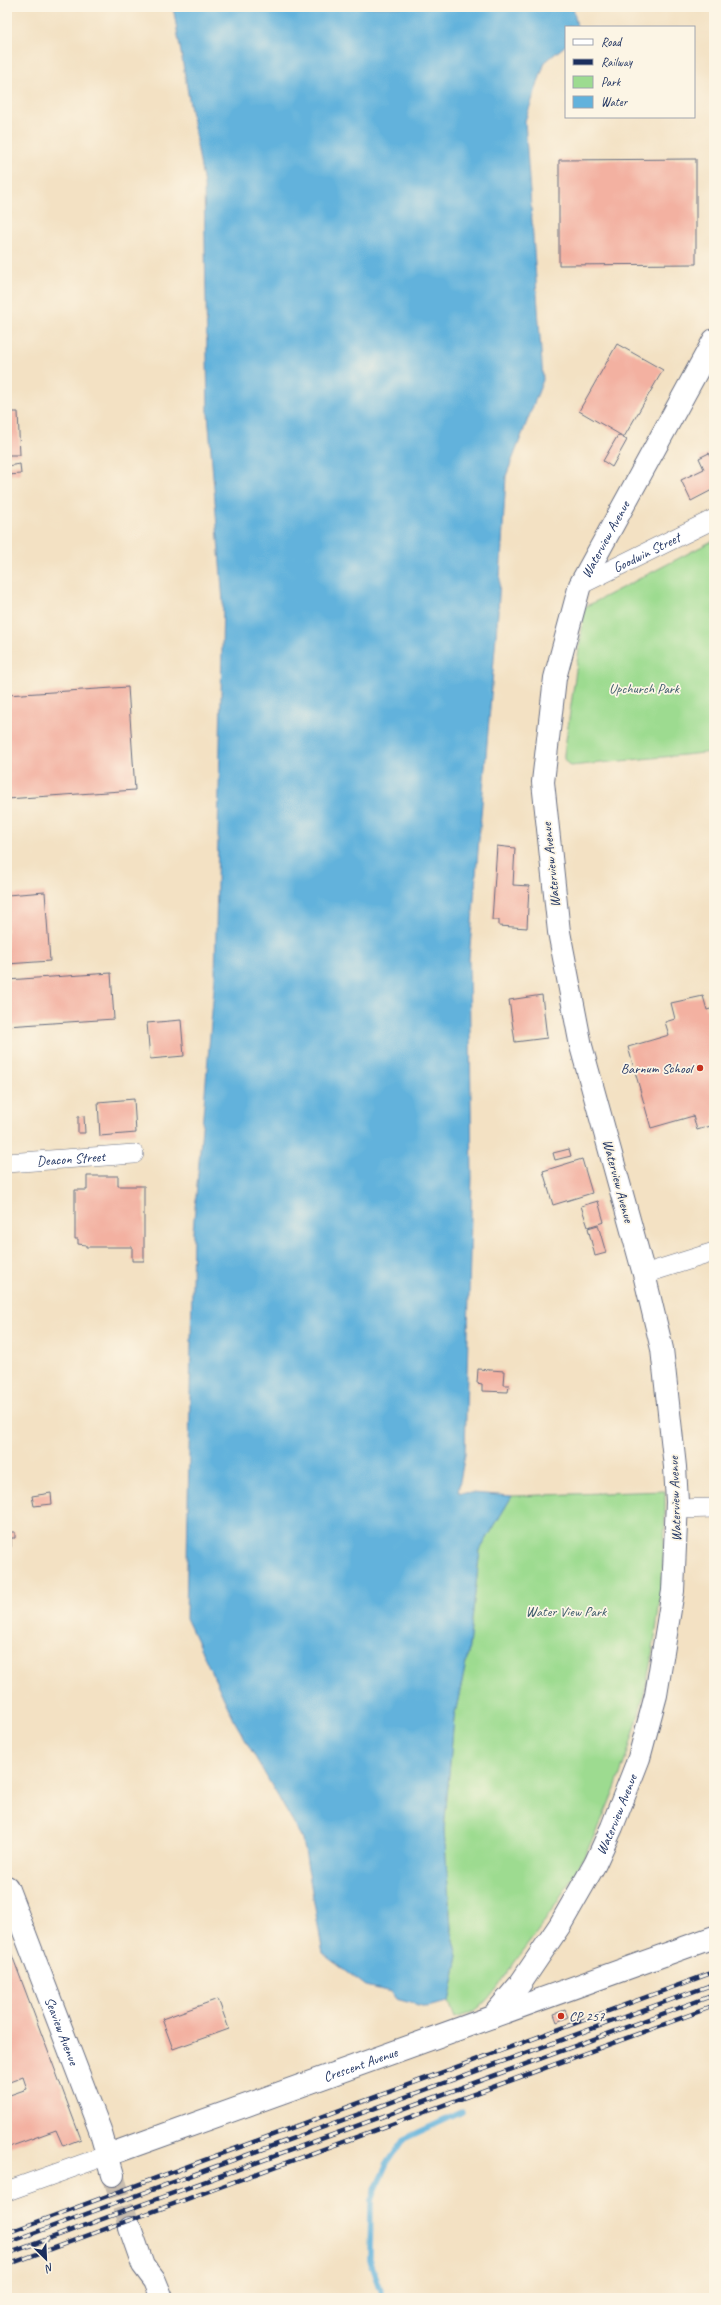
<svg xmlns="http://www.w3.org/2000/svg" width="721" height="2305" viewBox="0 0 721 2305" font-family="Caveat,sans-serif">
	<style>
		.green { fill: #9ddb90; stroke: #5c8577 }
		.water { fill: #62b2dc; stroke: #3e709d }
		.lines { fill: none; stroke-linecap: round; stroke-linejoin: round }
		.stream { stroke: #62b2dc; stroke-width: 5.5 }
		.building { fill: #f3b1a1 }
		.secondary-tunnel { stroke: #c8bdaf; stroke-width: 22; stroke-dasharray: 22 11; stroke-linecap: butt }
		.minor-casing { stroke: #676d81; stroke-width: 20 }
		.tertiary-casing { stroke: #676d81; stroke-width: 24 }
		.secondary-casing { stroke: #676d81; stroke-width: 24 }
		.minor { stroke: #fff; stroke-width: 19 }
		.tertiary { stroke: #fff; stroke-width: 22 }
		.secondary { stroke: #fff; stroke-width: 22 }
		.rail-casing { stroke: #1b2f5e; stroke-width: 4.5 }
		.rail { stroke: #fcf5e5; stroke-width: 3; stroke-dasharray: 9; stroke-linecap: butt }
		.poi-dot { fill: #c8321e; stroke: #fcf5e5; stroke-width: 1.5 }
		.labels { text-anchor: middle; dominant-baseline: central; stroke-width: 3.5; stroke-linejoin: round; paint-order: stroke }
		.street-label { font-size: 14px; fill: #1b2f5e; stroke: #fcf5e5 }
		.park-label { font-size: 14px; fill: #3c5a6a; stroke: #fcf5e5 }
		.poi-label { font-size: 14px; fill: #1b2f5e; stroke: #fcf5e5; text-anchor: end }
	</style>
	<rect width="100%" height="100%" fill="#fcf5e5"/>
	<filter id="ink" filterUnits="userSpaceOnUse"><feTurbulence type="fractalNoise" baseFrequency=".025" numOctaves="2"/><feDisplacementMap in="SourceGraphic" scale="8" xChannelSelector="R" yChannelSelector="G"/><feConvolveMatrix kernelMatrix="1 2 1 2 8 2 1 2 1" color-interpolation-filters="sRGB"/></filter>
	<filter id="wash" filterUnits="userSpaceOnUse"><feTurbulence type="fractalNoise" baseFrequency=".012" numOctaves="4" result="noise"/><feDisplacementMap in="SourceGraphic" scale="16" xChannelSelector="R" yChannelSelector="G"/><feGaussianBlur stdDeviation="0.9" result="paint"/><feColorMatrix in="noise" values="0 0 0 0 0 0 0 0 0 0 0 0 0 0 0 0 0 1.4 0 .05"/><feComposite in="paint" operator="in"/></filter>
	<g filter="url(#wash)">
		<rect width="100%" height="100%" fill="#f3e1c3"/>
		<g class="green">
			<path d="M 714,540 L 714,752 L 570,766 L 564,759 L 564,754 L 585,607 Z"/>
			<path d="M 665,1491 C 667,1658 626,1819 522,1952 C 510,1968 492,1998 477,2009 C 471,2014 462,2015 455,2018 L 449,2002 L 458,1956 L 451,1928 L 444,1830 L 454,1718 L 468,1654 L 480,1550 L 512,1496 Z"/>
		</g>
		<path class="water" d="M 173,7 L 573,7 L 577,27 L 566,27 L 566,45 L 545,62 L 525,121 L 543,380 L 506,476 L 498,612 L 469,959 L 472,1177 L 465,1454 L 458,1492 L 512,1496 L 480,1550 L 468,1654 L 454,1718 L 444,1830 L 451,1928 L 458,1956 L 449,2002 L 426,2007 L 396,1999 L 391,1992 L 366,1986 L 323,1954 L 303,1840 L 235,1722 L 186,1618 L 193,1231 L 215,977 L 223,602 L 208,413 L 204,185 Z"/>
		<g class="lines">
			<path class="stream" d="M 384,2298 L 370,2260 L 371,2201 L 374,2192 L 387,2164 L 404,2139 L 462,2112"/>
		</g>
		<g id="blocks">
			<g class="building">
				<path d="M 696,159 L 696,264 L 559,265 L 559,160 Z"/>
				<path d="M 617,344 L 663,370 L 624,437 L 579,411 Z"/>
				<path d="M 7,412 L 18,412 L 20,455 L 7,455 Z"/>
				<path d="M 618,435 L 627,440 L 612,467 L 603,461 Z"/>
				<path d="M 709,453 L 714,462 L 714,489 L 691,501 L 681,480 L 704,469 L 699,458 Z"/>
				<path d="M 20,464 L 21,474 L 8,475 L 7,466 Z"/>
				<path d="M 128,687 L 135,790 L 7,799 L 7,695 Z"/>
				<path d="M 497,846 L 515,848 L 513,885 L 529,886 L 527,928 L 499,926 L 499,920 L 492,920 Z"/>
				<path d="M 45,892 L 50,961 L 7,964 L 7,895 Z"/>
				<path d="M 111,973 L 114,1019 L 7,1026 L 7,980 Z"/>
				<path d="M 542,995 L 547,1038 L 515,1042 L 509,1000 Z"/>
				<path d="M 703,996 L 707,1010 L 714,1008 L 714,1125 L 697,1130 L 693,1116 L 651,1128 L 628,1047 L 669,1035 L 665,1022 L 675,1019 L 671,1003 Z"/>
				<path d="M 181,1020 L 184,1056 L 150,1059 L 147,1023 Z"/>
				<path d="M 134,1099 L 136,1133 L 100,1136 L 98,1102 Z"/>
				<path d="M 84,1116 L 85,1133 L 78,1133 L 78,1117 Z"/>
				<path d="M 569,1149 L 571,1156 L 555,1160 L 553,1153 Z"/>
				<path d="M 582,1159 L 592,1193 L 553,1205 L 543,1171 Z"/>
				<path d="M 87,1176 L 118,1176 L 118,1186 L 144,1186 L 144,1261 L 132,1261 L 132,1247 L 86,1247 L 86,1245 L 78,1244 L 78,1239 L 75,1239 L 75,1190 L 87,1190 Z"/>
				<path d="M 598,1201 L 604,1222 L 588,1227 L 581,1206 Z"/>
				<path d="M 598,1225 L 606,1253 L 595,1256 L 588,1228 Z"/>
				<path d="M 478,1369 L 504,1371 L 503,1385 L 509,1385 L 508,1392 L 482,1391 L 482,1384 L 477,1383 Z"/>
				<path d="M 7,1477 L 10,1501 L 7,1501 Z"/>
				<path d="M 51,1493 L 52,1504 L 34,1506 L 32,1496 Z"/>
				<path d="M 7,1525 L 10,1525 L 10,1532 L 15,1532 L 15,1538 L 11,1538 L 11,1547 L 7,1547 Z"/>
				<rect x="7" y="1563" width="4" height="22"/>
				<path d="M 7,1942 L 81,2139 L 63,2146 L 56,2130 L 9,2147 L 7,2141 L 7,2096 L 27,2089 L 23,2077 L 7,2083 Z"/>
				<path d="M 218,1999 L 229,2029 L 173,2049 L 162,2019 Z"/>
				<path d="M 565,2010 L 568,2017 L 557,2022 L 554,2014 Z"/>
			</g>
		</g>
	</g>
	<g filter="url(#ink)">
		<use href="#blocks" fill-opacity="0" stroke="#676d81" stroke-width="1"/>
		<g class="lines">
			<path class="secondary-tunnel" d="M 113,2175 L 130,2228"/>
			<g class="minor-casing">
				<g id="minor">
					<path id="s1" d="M 580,585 L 714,519"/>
					<path id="s2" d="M 7,1163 L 134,1154"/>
					<path d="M 644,1274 L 714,1252"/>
					<path d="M 677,1509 L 714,1508"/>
					<path d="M 7,2191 L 108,2155"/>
				</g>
			</g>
			<g class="tertiary-casing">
				<g id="tertiary">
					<path id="s3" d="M 492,2017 L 520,1984 L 560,1925 L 595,1864 L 612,1827 L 639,1758 L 656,1695 L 673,1591 L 677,1502 L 675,1467 L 662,1349 L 644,1274 L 581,1046 L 559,932 L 543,782 L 555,678 L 580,585 L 714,340"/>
					<path id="s4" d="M 108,2155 L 714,1937"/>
				</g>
			</g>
			<g class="secondary-casing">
				<g id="secondary">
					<path id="s5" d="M 7,1887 L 100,2130 L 113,2175"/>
					<path d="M 130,2228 L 143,2265 L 155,2281 L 162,2298"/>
				</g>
			</g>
			<use href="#minor" class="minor"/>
			<use href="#tertiary" class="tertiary"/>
			<use href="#secondary" class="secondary"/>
			<g class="rail-casing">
				<g id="rail">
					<path d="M 7,2233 L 714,1972"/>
					<path d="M 7,2243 L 714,1984"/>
					<path d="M 7,2254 L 714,1995"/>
					<path d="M 7,2265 L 714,2006"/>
				</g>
			</g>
			<use href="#rail" class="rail"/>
		</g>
	</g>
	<g class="poi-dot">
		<circle cx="700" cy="1068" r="4"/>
		<circle cx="561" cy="2016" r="4"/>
	</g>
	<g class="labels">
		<g class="street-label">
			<text stroke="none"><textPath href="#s3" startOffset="1547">Waterview Avenue</textPath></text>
			<text stroke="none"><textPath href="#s1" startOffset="74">Goodwin Street</textPath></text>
			<text transform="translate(551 865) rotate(-96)">Waterview Avenue</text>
			<text stroke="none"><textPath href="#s2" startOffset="64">Deacon Street</textPath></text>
			<text transform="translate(618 1181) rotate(75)">Waterview Avenue</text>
			<text transform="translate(675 1499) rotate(-92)">Waterview Avenue</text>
			<text stroke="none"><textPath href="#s3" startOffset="239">Waterview Avenue</textPath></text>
			<text stroke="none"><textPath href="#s5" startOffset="154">Seaview Avenue</textPath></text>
			<text stroke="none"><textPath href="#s4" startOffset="268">Crescent Avenue</textPath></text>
		</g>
		<g class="park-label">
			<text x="644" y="688">Upchurch Park</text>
			<text x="566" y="1611">Water View Park</text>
		</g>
		<g class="poi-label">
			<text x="692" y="1068">Barnum School</text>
			<text x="569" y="2016" text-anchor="start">CP 257</text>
		</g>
	</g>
	<rect width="721" height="2305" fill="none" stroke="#fcf5e5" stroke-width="24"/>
	<rect x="565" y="26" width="130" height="92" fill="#fcf5e5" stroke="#a2a6af"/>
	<rect x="573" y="39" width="20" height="6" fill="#ffffff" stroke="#a2a6af"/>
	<text x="601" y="46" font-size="12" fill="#1b2f5e">Road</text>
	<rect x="573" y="59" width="20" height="6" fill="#1b2f5e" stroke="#a2a6af"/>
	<text x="601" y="66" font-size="12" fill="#1b2f5e">Railway</text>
	<rect x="573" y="76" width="20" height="12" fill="#9ddb90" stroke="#a2a6af"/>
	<text x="601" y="86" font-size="12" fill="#1b2f5e">Park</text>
	<rect x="573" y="96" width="20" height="12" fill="#62b2dc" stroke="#a2a6af"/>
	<text x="601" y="106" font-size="12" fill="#1b2f5e">Water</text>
	<g transform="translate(46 2259) rotate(156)" stroke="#fcf5e5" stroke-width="3" paint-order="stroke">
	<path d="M0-3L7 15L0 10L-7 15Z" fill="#1b2f5e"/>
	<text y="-6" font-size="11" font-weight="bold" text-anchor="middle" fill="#1b2f5e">N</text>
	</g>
</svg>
